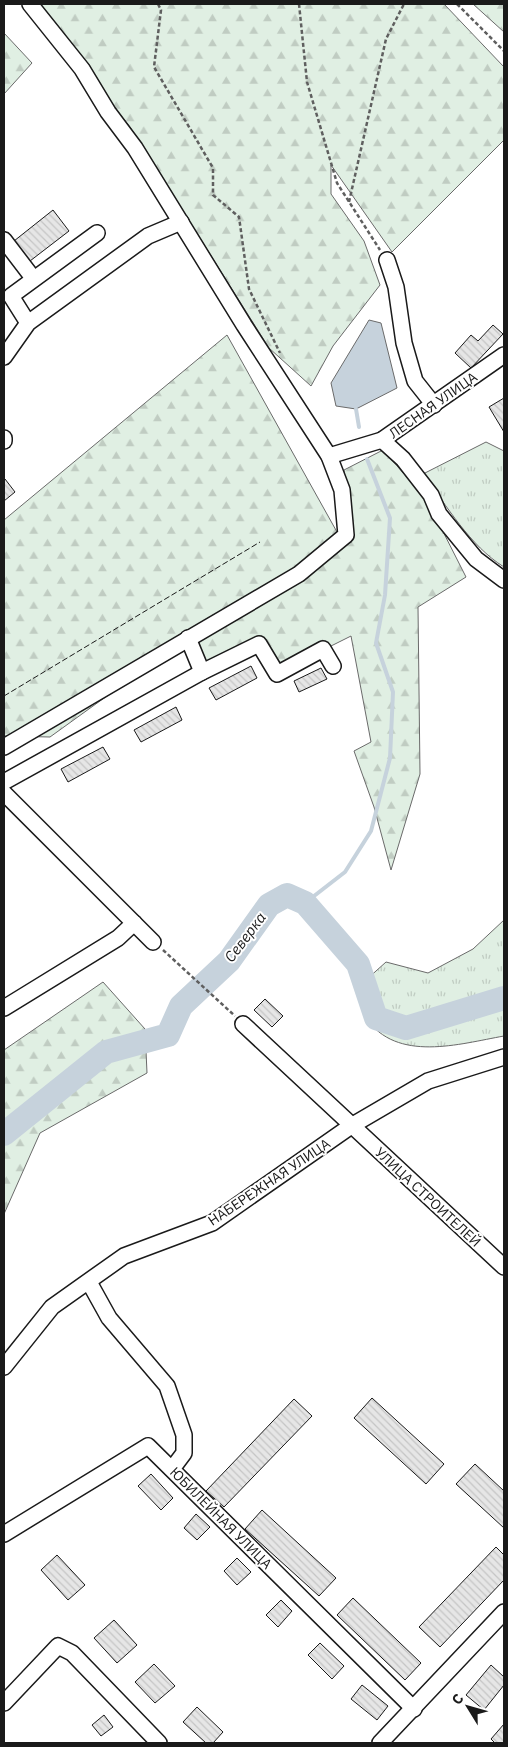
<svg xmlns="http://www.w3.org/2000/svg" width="508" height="1747" viewBox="0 0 508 1747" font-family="'IBM Plex Sans',sans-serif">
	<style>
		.grass { fill: url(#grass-tufts); stroke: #6a6a6a }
		.forest { fill: url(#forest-firs); stroke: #6a6a6a }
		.water { fill: #c6d2dc; stroke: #6a6a6a }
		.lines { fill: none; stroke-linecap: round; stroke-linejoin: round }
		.stream { stroke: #c6d2dc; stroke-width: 4 }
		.river { stroke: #c6d2dc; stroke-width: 24 }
		.building { fill: url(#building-back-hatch); stroke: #1a1a1a }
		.minor-casing { stroke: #1a1a1a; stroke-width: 18 }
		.path { stroke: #5f5f5f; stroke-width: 2.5; stroke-dasharray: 4 2.5; stroke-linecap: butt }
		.minor { stroke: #fff; stroke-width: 15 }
		.fence { stroke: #1a1a1a; stroke-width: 1; stroke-dasharray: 6 2.5; stroke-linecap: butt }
		.labels { text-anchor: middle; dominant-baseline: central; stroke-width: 4; stroke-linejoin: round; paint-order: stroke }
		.street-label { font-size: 14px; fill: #1a1a1a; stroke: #fff }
		.water-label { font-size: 15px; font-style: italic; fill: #1a1a1a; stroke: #fff }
	</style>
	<defs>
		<pattern id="grass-tufts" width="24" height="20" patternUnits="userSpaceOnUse" patternTransform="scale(1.25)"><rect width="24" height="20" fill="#e0efe3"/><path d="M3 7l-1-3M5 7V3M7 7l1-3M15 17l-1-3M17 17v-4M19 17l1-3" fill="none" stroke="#c0ccc2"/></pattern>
		<pattern id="forest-firs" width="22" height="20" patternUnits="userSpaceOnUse" patternTransform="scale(1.25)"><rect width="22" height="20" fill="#e0efe3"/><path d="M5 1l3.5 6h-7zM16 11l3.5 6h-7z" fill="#c0ccc2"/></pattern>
		<pattern id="building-back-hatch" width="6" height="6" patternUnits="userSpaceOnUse" patternTransform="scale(1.25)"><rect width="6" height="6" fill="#e6e6e6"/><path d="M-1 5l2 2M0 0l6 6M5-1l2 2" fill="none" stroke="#c5c5c5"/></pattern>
	</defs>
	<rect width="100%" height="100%" fill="#fff"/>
	<g class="grass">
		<path d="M 486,442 L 504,451 L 504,567 C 470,546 447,506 423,474 Z"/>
		<path d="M 504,920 L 504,1036 C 459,1044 397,1063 366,1018 C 361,1010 359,997 356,989 L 386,962 L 428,973 L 473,949 Z"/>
	</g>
	<g class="forest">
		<path d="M 33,4 L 444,4 L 504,67 L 504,140 L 392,252 L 331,165 L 331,194 L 364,241 L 380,285 L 333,346 L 311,386 L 269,348 L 130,127 Z"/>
		<path d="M 473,4 L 504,4 L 504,32 Z"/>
		<path d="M 4,33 L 32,63 L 4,94 Z"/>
		<path d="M 227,335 L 337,532 L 351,543 L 344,470 L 383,450 L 427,500 L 466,577 L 418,607 L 420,774 L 391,870 L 374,807 L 354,751 L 371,742 L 351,636 L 279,672 L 260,640 L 206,668 L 193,634 L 50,737 L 4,736 L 4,520 Z"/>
		<path d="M 103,982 L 145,1029 L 147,1073 L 40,1133 L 4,1214 L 4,1050 Z"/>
	</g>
	<path class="water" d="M 369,320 L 381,323 L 397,388 L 356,409 L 336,406 L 331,383 Z"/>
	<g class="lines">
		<g class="stream">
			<path d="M 356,409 L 359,427"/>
			<path d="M 305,903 L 345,872 L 371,831 L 390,758 L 393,692 L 376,643 L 385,595 L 390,518 L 367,459"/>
		</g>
		<path class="river" d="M 4,1134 L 106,1052 L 168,1035 L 181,1006 L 229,961 L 269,905 L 287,895 L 305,903 L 358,964 L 376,1018 L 406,1028 L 504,998"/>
	</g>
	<g class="building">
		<path d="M 53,210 L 69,231 L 30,261 L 14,241 Z"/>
		<path d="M 493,325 L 503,334 L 471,368 L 455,353 L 471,335 L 478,341 Z"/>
		<path d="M 504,398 L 504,432 L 489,407 Z"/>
		<path d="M 5,479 L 15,492 L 4,501 L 4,480 Z"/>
		<path d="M 251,666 L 257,678 L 216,700 L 209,688 Z"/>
		<path d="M 321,668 L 327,679 L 299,692 L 294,681 Z"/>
		<path d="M 176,707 L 182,720 L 141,742 L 134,730 Z"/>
		<path d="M 103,747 L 110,759 L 68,782 L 61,769 Z"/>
		<path d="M 265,999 L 283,1016 L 272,1027 L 254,1010 Z"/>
		<path d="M 372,1398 L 444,1464 L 426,1484 L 354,1418 Z"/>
		<path d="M 294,1399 L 312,1416 L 224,1507 L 206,1491 Z"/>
		<path d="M 475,1464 L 504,1491 L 504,1528 L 456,1484 Z"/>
		<path d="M 151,1474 L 173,1498 L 161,1510 L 138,1486 Z"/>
		<path d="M 262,1510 L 336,1578 L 319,1596 L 245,1529 Z"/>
		<path d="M 196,1514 L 210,1527 L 197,1540 L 184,1528 Z"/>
		<path d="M 496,1547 L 504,1555 L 504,1580 L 440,1647 L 419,1627 Z"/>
		<path d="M 57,1555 L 85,1585 L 68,1600 L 41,1570 Z"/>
		<path d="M 237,1558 L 251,1572 L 237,1585 L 224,1571 Z"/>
		<path d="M 353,1598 L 421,1663 L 405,1680 L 337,1615 Z"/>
		<path d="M 281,1600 L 292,1611 L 278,1627 L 266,1615 Z"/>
		<path d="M 114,1620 L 137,1645 L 117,1663 L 94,1638 Z"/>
		<path d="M 320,1643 L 344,1666 L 332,1679 L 308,1655 Z"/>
		<path d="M 154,1664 L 175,1686 L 155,1703 L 135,1682 Z"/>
		<path d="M 491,1665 L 504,1677 L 504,1685 L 484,1710 L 466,1695 Z"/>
		<path d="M 362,1685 L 388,1706 L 377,1720 L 351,1699 Z"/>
		<path d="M 197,1707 L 223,1732 L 213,1743 L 206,1743 L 183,1722 Z"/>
		<path d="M 104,1715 L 113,1727 L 101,1736 L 92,1725 Z"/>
		<path d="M 504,1724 L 504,1743 L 495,1743 L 491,1739 Z"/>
	</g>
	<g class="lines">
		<g class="minor-casing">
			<g id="minor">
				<path d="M 4,240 L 33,278"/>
				<path d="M 387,260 L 396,287 L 404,343 L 415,381 L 434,405"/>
				<path d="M 28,323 L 11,296 L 97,233"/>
				<path d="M 4,357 L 28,323 L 148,236 L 181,222"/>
				<path d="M 4,438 L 4,441"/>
				<path d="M 382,440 L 403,459 L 431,495 L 439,514 L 476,559 L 504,580"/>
				<path d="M 329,456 L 382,440 L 504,355"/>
				<path d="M 188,638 L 202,672"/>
				<path d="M 4,747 L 299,574 L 346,535 L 342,490 L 329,456 L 244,325 L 135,148 L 108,112 L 82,69 L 30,4"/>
				<path d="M 4,782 L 202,672 L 259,644 L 277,674 L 323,649 L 333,666"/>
				<path d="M 4,793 L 153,942"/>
				<path d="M 4,1008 L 118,938 L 134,923"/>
				<path d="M 243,1024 L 504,1267"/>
				<path d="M 89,1282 L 109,1318 L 167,1386 L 184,1435 L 184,1453 L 172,1469"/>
				<path d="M 4,1367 L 52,1307 L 124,1256 L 212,1223 L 351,1126 L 428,1081 L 504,1057"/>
				<path d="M 4,1534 L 148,1446 L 414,1709"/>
				<path d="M 4,1703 L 58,1646 L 72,1653 L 159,1743"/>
				<path d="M 380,1743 L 504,1612"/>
			</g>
		</g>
		<g class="path">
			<path d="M 158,4 L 161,10 L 154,67 L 213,168 L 213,195 L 239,217 L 249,289 L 280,353"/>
			<path d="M 299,4 L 307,82 L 337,183 L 380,250"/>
			<path d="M 457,4 L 504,51"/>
			<path d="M 349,202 L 386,39 L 404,4"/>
			<path d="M 163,950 L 235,1016"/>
		</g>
		<use href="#minor" class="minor"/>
		<path class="fence" d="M 4,696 L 260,542"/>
	</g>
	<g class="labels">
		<g class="street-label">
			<text transform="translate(433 405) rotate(-35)">ЛЕСНАЯ УЛИЦА</text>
			<text transform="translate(269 1182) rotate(-34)">НАБЕРЕЖНАЯ УЛИЦА</text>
			<text transform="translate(428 1197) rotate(43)">УЛИЦА СТРОИТЕЛЕЙ</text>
			<text transform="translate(221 1518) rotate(45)">ЮБИЛЕЙНАЯ УЛИЦА</text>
		</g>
		<g class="water-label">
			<text transform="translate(245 937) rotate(-53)">Северка</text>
		</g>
	</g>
	<rect width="508" height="1747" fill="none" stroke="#1a1a1a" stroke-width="10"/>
	<g transform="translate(468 1707) rotate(307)" stroke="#ffffff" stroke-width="4" paint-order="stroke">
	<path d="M0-4L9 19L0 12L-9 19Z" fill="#1a1a1a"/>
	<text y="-8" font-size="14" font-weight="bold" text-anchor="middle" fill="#1a1a1a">С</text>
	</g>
</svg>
